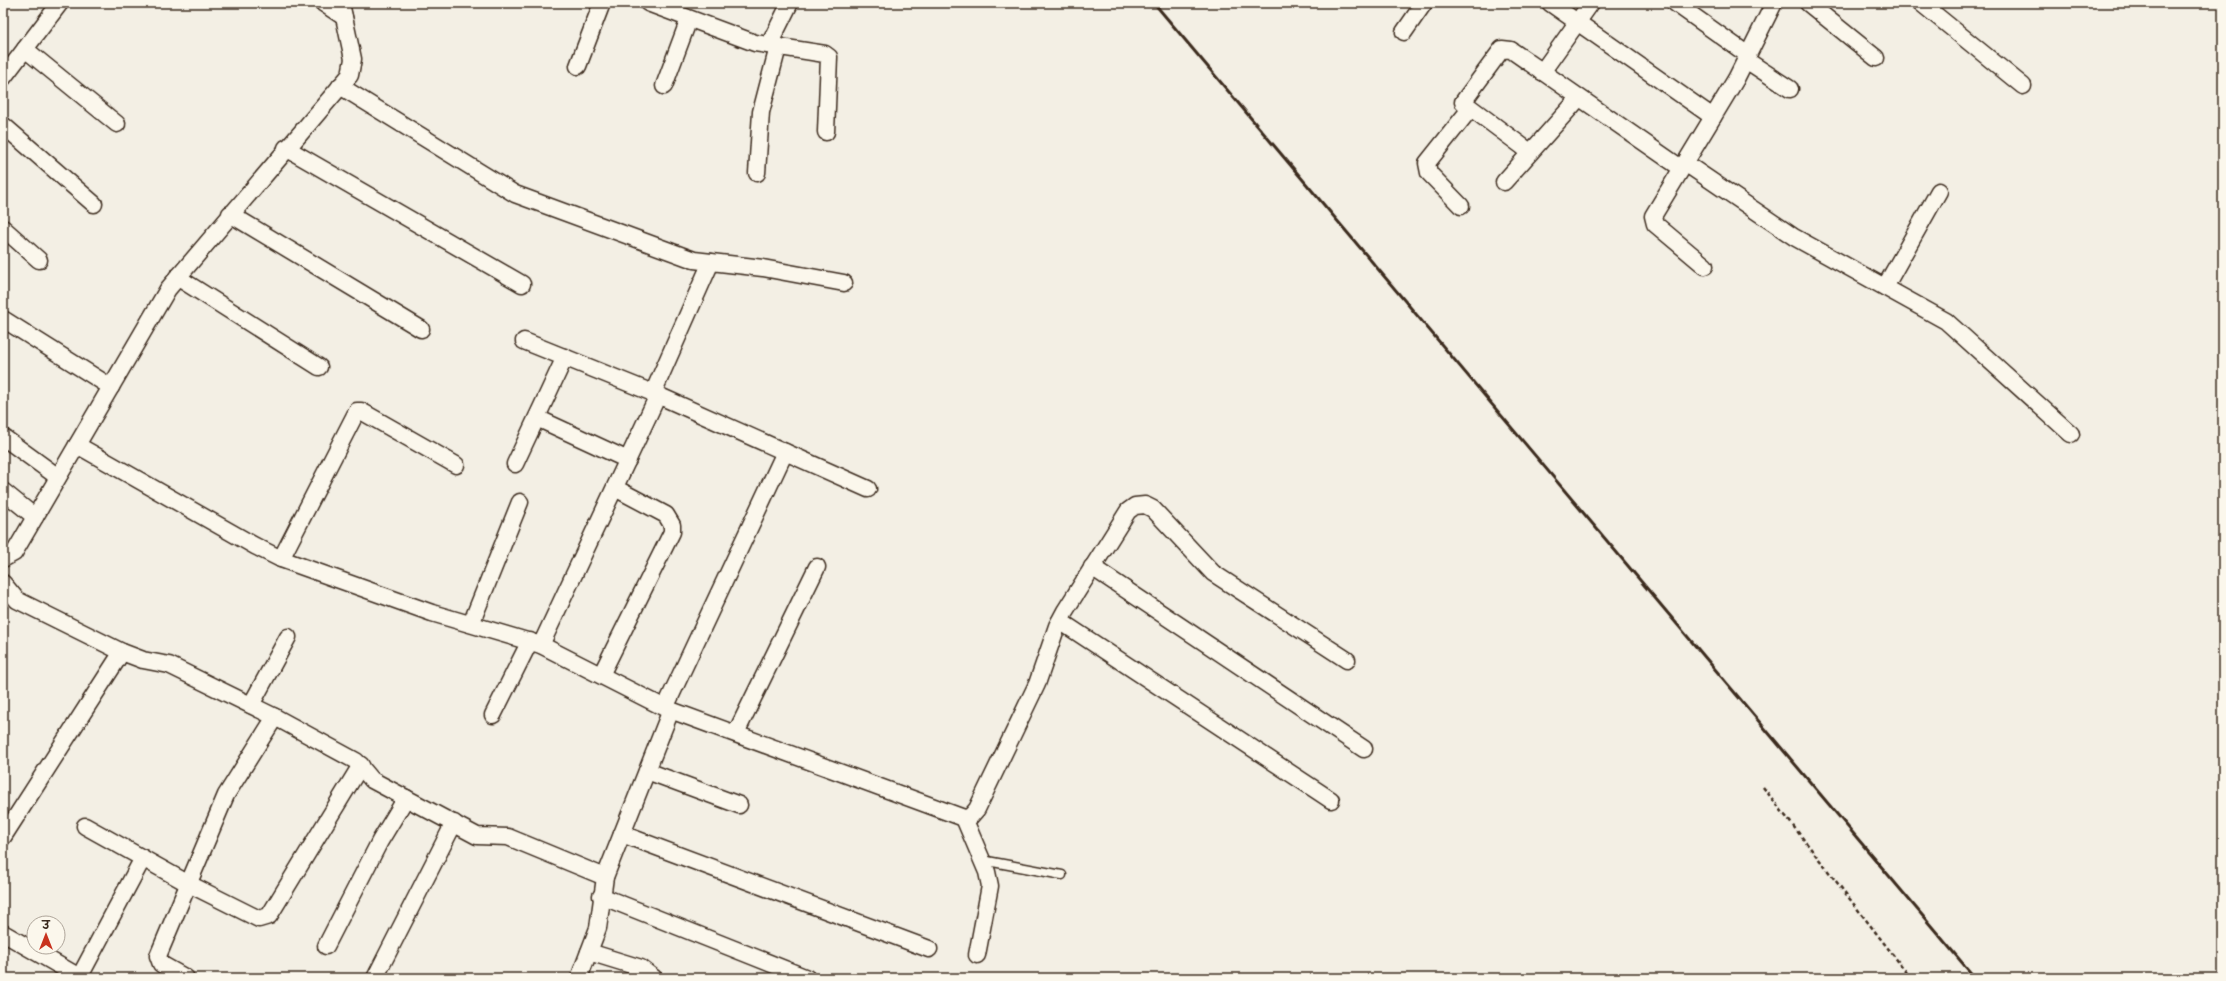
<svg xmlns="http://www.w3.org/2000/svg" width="2226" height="981" viewBox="0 0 2226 981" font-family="'Shantell Sans','Playpen Sans Deva',sans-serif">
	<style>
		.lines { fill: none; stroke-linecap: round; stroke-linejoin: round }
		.lane-casing { stroke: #3b2a1e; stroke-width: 11 }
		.street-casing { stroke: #3b2a1e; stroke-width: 19 }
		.path { stroke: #3b2a1e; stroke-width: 2.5; stroke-dasharray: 4 3; stroke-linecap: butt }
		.lane { stroke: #fbf7ec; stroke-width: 8 }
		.street { stroke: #fbf7ec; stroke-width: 16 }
		.rail { stroke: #3b2a1e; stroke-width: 3 }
	</style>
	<rect width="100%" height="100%" fill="#f3efe4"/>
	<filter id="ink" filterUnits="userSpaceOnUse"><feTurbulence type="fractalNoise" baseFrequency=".025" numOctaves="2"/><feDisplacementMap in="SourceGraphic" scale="8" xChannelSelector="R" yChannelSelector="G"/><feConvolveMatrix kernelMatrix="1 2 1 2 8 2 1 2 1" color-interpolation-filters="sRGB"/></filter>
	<g filter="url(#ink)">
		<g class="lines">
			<g class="lane-casing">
				<path id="lane" d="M 982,860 L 1062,875"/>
			</g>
			<g class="street-casing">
				<g id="street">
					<path d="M 323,3 L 344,17"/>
					<path d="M 648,3 L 755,43 L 825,54 L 829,57 L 826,132"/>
					<path d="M 1550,3 L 1713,117"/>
					<path d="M 1675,3 L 1748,55"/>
					<path d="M 1808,3 L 1876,58"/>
					<path d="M 1921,3 L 2023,86"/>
					<path d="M 1404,32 L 1424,3"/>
					<path d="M 769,45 L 790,3"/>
					<path d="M 25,49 L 117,124"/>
					<path d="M 1746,60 L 1790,89"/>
					<path d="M 578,66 L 602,3"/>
					<path d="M 1542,72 L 1591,3"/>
					<path d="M 3,78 L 60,3"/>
					<path d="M 340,86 L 515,194 L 694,260 L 763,268 L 844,283"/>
					<path d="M 664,86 L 689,19"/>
					<path d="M 3,125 L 94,204"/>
					<path d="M 286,148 L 522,284"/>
					<path d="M 1530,152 L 1463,102 L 1502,49 L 1511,50 L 1681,168"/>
					<path d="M 1685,163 L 1794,237 L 1946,321 L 2071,434"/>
					<path d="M 757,173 L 761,112 L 778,47"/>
					<path d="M 1504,182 L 1579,98"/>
					<path d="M 1461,206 L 1429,173 L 1427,163 L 1470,109"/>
					<path d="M 230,214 L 421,329"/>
					<path d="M 3,228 L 39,260"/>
					<path d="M 1705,266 L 1655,224 L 1653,216 L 1736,79 L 1774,3"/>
					<path d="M 177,277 L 319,367"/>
					<path d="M 1885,287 L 1939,191"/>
					<path d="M 3,319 L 111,387"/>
					<path d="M 524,341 L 653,393 L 868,489"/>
					<path d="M 653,393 L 711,262"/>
					<path d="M 537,418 L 628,460"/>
					<path d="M 3,437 L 58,477"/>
					<path d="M 77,445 L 255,546 L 281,559 L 432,613 L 541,645 L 665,708 L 964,818 L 970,817 L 977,809 L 1037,684 L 1057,626 L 1065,611 L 1128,511 L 1135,506 L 1145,505 L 1153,509 L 1213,573 L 1347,660"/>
					<path d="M 515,464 L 565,357"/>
					<path d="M 3,491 L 35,517"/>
					<path d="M 3,559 L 14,553 L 168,289 L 350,75 L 353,59 L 341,3"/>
					<path d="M 281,559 L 357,411 L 361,411 L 456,465"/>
					<path d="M 1092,567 L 1364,749"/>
					<path d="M 3,583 L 17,600 L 122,652 L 143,660 L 169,665 L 275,717 L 356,761 L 372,780 L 477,836 L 508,837 L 605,877"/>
					<path d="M 1060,621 L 1331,800"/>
					<path d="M 471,624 L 520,502"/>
					<path d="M 541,645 L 658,395"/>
					<path d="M 601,675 L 672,532 L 672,525 L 666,515 L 615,488"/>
					<path d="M 251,705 L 288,637"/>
					<path d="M 665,708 L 785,452"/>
					<path d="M 493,715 L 530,641"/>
					<path d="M 736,733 L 817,567"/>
					<path d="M 647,771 L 739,805"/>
					<path d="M 964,818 L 987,872 L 990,886 L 977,955"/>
					<path d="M 85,826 L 189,884 L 259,919 L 269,916 L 361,765"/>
					<path d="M 622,834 L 929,949"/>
					<path d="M 3,837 L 122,652"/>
					<path d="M 601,896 L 807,978"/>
					<path d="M 3,933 L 81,978"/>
					<path d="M 326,946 L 380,841 L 406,798"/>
					<path d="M 589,952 L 641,968 L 654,978"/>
					<path d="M 79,978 L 143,858"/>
					<path d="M 186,978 L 161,964 L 158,956 L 226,795 L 275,717"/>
					<path d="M 375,978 L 454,823"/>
					<path d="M 579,978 L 598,928 L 605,877 L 671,710"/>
				</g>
			</g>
			<path class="path" d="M 1763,787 L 1911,978"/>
			<use href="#lane" class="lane"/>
			<use href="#street" class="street"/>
			<path class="rail" d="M 1154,3 L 1975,978"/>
		</g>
	</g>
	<rect width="2226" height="981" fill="none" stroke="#fbf7ec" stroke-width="16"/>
	<rect x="8" y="8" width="2210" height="965" fill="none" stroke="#3b2a1e" stroke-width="1.5" filter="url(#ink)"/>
	<g transform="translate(46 935)"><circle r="19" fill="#fbf7ec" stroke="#aea59a"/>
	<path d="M0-3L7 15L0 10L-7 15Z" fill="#c8321e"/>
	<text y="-6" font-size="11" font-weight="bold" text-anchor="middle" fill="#3b2a1e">उ</text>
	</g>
</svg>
